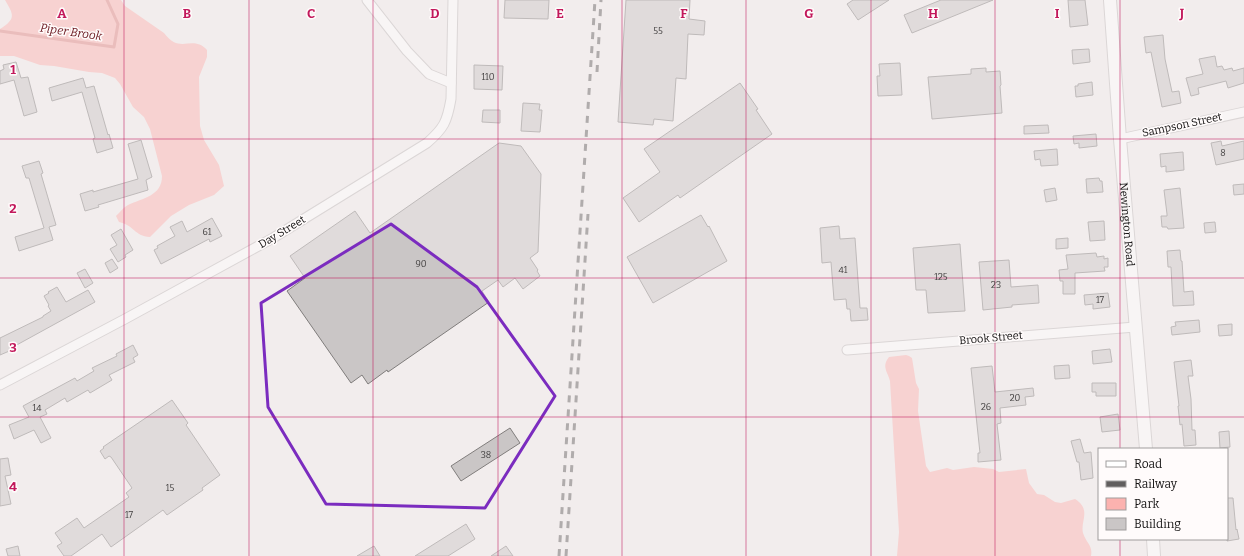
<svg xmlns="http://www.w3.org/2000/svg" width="1244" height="556" viewBox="0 0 1244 556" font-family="Bitter,serif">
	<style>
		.green { fill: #fcb2af }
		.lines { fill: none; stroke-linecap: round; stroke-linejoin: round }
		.stream { stroke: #e08381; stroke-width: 3 }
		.building { fill: #cac6c6; stroke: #807d7c }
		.minor-casing { stroke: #bfbbbb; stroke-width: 11 }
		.secondary-casing { stroke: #bfbbbb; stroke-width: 14 }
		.minor { stroke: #fff; stroke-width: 9 }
		.secondary { stroke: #fff; stroke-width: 12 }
		.rail { stroke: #615e5e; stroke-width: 3; stroke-dasharray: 7 7; stroke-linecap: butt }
		.marked { fill: none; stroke: #7b2cbf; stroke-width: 3; stroke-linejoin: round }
		.grid { fill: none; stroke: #c2185b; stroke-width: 1; stroke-opacity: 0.55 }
		.labels { text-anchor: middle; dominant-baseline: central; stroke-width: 3; stroke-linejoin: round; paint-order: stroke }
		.number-label { font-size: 9px; fill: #403e3e }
		.street-label { font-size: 11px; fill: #121010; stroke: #fffbfb }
		.water-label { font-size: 12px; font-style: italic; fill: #6b181f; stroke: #fffbfb }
		.grid-label { font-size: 13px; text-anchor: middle; font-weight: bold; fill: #c2185b; stroke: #fffbfb; stroke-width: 3; stroke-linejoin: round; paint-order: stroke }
	</style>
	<rect width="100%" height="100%" fill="#f2eded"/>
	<g class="green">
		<path d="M 5,0 L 121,0 L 125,6 L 164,33 C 180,55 192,34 207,50 L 207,57 L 199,77 L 200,126 L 204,140 L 219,165 L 224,186 L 214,195 L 189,205 L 171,216 L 150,237 C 134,236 134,225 119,222 L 116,216 C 120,212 124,207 128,205 C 143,198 162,196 162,176 L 150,129 L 144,117 L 133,107 L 120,84 L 115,78 L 102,73 L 89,72 L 54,66 L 40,65 L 14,56 L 0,56 L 0,29 C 16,19 14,15 5,0 Z"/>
		<path d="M 906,355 L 909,356 L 912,358 L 916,383 L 919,389 L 918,411 L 926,466 L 930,472 L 947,468 L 953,470 L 974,467 L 993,469 L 999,472 L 1026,469 L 1029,483 L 1037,494 L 1044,495 L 1055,502 L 1061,503 L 1075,499 C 1092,510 1080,521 1083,533 C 1086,543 1093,545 1091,556 L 897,556 L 899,532 L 890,381 C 888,372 881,367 889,357 Z"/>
	</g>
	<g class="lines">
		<path class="stream" d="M 0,31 L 114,47 L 118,24 L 107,0"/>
	</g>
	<g class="building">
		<path d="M 505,0 L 549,0 L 548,19 L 504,18 Z"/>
		<path d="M 626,0 L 690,0 L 689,19 L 705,21 L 704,35 L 688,34 L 686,79 L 676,78 L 673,121 L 654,119 L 653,125 L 618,122 Z"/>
		<path d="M 853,0 L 889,0 L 858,20 L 847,4 Z"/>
		<path d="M 941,0 L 993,0 L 912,33 L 904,15 Z"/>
		<path d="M 1068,0 L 1085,0 L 1088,25 L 1070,27 Z"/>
		<path d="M 1163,35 L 1165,59 L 1172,92 L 1179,91 L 1181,103 L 1162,107 L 1151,52 L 1146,53 L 1144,37 Z"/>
		<path d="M 1089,49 L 1090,62 L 1073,64 L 1072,50 Z"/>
		<path d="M 1215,56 L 1217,67 L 1222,66 L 1224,70 L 1232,68 L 1233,71 L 1244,68 L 1244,83 L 1228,88 L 1226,81 L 1198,88 L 1199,94 L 1191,96 L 1186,78 L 1203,74 L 1199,59 Z"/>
		<path d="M 16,62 L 21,78 L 28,77 L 37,112 L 24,116 L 14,80 L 0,84 L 0,71 L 4,69 L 3,65 Z"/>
		<path d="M 900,63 L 902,95 L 878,96 L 877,76 L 880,76 L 879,64 Z"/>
		<path d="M 474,65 L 503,66 L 502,90 L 474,89 Z"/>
		<path d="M 986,68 L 986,72 L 1000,71 L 1001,85 L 1000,86 L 1002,113 L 932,119 L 928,77 L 971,74 L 971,69 Z"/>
		<path d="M 83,78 L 86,88 L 94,86 L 108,135 L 109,134 L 113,148 L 97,153 L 93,139 L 95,138 L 82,92 L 52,101 L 49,88 Z"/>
		<path d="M 1092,82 L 1093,95 L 1076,97 L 1075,86 L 1078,86 L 1078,84 Z"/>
		<path d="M 740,83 L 758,109 L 756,110 L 772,134 L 680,198 L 678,195 L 639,222 L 623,198 L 660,172 L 644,149 Z"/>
		<path d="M 523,103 L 540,104 L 539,110 L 542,110 L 540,132 L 521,131 Z"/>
		<path d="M 483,110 L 500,110 L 500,123 L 482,122 Z"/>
		<path d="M 1048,125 L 1049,133 L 1024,134 L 1024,126 Z"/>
		<path d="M 1096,134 L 1097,146 L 1079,148 L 1079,143 L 1074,144 L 1073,136 Z"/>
		<path d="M 141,140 L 152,177 L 146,180 L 148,190 L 98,205 L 99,207 L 85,211 L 80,194 L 93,190 L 93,192 L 138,179 L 128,144 Z"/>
		<path d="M 1221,141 L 1222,146 L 1244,141 L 1244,159 L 1216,165 L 1211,143 Z"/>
		<path d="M 499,143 L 521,146 L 541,174 L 538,252 L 530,258 L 538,270 L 537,271 L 540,276 L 523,289 L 515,278 L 503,287 L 498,280 L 482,291 L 489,302 L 388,372 L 387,370 L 368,384 L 362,375 L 351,383 L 287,291 L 305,278 L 290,256 L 355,211 L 370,233 Z"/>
		<path d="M 1057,149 L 1058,165 L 1041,166 L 1040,159 L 1035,160 L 1034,151 Z"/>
		<path d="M 1183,152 L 1184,170 L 1166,172 L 1166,166 L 1161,167 L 1160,154 Z"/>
		<path d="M 39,161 L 43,173 L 41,174 L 56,225 L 49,227 L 53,240 L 19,251 L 15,237 L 44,228 L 29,178 L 26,178 L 22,166 Z"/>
		<path d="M 1099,178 L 1100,181 L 1102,181 L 1103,192 L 1087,193 L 1086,179 Z"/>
		<path d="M 1244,184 L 1244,194 L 1234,195 L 1233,185 Z"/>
		<path d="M 1055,188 L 1057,200 L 1046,202 L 1044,190 Z"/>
		<path d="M 1180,188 L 1184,228 L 1168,229 L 1167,227 L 1162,227 L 1161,216 L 1167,216 L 1167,214 L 1164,190 Z"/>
		<path d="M 701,215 L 708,227 L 709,226 L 727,261 L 653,303 L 627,257 Z"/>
		<path d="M 212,218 L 222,236 L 210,242 L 209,239 L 161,264 L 154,250 L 158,248 L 157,246 L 175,236 L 170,227 L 182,221 L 187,232 Z"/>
		<path d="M 1104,221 L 1105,240 L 1090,241 L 1088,222 Z"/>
		<path d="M 1215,222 L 1216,232 L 1205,233 L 1204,223 Z"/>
		<path d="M 839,226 L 840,239 L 855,238 L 860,308 L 867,308 L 868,320 L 851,321 L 850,309 L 847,309 L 846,299 L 834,300 L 831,262 L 822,263 L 820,228 Z"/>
		<path d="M 121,229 L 133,250 L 125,255 L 126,257 L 118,262 L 110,249 L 117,245 L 111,235 Z"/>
		<path d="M 1068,238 L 1068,248 L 1056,249 L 1056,239 Z"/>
		<path d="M 960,244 L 965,311 L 928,313 L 926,290 L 916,290 L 913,248 Z"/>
		<path d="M 1180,250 L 1181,261 L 1182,261 L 1184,292 L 1193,291 L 1194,305 L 1173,306 L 1171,267 L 1168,267 L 1167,251 Z"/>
		<path d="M 1096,253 L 1097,257 L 1104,256 L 1104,259 L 1108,258 L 1108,267 L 1104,267 L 1105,271 L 1075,273 L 1075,294 L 1063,294 L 1063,281 L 1060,281 L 1059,270 L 1068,269 L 1066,255 Z"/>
		<path d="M 112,259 L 118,268 L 110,273 L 105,263 Z"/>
		<path d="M 1009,260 L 1011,287 L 1038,285 L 1039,303 L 1012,305 L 1012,307 L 983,310 L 979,262 Z"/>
		<path d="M 85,269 L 93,283 L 85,288 L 77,273 Z"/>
		<path d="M 57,287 L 66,302 L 88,290 L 95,302 L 13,347 L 14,349 L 0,355 L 0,338 L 43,317 L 43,316 L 51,311 L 48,306 L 49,305 L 44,296 L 49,293 L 48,292 Z"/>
		<path d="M 1108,293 L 1110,307 L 1093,309 L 1093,304 L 1085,305 L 1084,295 Z"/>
		<path d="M 1199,320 L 1200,332 L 1172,335 L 1171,327 L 1176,326 L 1175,322 Z"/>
		<path d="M 1232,324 L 1232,335 L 1219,336 L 1218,325 Z"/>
		<path d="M 133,345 L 138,355 L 133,358 L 135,362 L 109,375 L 112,380 L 90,393 L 88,390 L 67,402 L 65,398 L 45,410 L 47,414 L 40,417 L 51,438 L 41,443 L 34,430 L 14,439 L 9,425 L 29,417 L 23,406 L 75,378 L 77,381 L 94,371 L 92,368 L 117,356 L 116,354 Z"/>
		<path d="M 1110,349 L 1112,362 L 1093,364 L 1092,351 Z"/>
		<path d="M 1191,360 L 1193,376 L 1188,376 L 1191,399 L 1192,430 L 1195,430 L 1196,445 L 1184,446 L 1182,424 L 1180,425 L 1178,406 L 1179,406 L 1174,362 Z"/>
		<path d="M 1069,365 L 1070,378 L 1055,379 L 1054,366 Z"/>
		<path d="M 992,366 L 995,392 L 1033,388 L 1034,396 L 1025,397 L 1026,405 L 1000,408 L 1001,423 L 997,424 L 1001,460 L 978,462 L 978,453 L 980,453 L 971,368 Z"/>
		<path d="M 1092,383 L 1116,383 L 1116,396 L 1096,396 L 1096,392 L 1092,392 Z"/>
		<path d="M 172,400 L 188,423 L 186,425 L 220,475 L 202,488 L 203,490 L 167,515 L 163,510 L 111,547 L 102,534 L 71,556 L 64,556 L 57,546 L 62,543 L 55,533 L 77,518 L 84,528 L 129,497 L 126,493 L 132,488 L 111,457 L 109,456 L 105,459 L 100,451 L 104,448 L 103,447 Z"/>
		<path d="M 1118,414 L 1120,430 L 1102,432 L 1100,417 Z"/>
		<path d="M 510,428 L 520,443 L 461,481 L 451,466 Z"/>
		<path d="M 1229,431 L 1230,447 L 1220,448 L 1219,432 Z"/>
		<path d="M 1080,439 L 1084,453 L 1091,452 L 1093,478 L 1081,480 L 1079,462 L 1077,462 L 1071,441 Z"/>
		<path d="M 8,458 L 11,475 L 5,476 L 11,504 L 0,506 L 0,459 Z"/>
		<path d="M 1227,498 L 1233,498 L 1236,530 L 1237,529 L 1239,539 L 1227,541 Z"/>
		<path d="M 466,524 L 475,539 L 448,556 L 415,556 Z"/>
		<path d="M 18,546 L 20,556 L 8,556 L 6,549 Z"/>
		<path d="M 374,546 L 380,556 L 357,556 Z"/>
		<path d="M 506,546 L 513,556 L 491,556 Z"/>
	</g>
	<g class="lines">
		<g class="minor-casing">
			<g id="minor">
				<path d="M 367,0 L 407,51 L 429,74 L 451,83"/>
				<path d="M 1120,139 L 1244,112"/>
				<path d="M 847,350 L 1135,327"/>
				<path d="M 0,385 L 125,319 L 273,238 L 427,143 C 444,128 447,122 451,99 L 453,0"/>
			</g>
		</g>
		<g class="secondary-casing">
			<g id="secondary">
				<path id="s1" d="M 1110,0 L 1120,139 L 1146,449"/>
				<path d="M 1153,539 L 1154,556"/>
			</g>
		</g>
		<use href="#minor" class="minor"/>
		<use href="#secondary" class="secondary"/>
		<g class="rail">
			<path d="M 597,72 L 601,0"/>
			<path d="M 559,556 L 595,0"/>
			<path d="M 566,556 L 588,214"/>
		</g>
	</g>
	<path d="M0 0H1244V556H0ZM 391,224 L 477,287 L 555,396 L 485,508 L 326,504 L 268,407 L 261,303 Z" fill="#f2eded" fill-opacity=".55" fill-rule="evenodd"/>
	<path class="marked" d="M 391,224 L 477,287 L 555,396 L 485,508 L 326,504 L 268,407 L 261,303 Z"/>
	<path class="grid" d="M 124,0 L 124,556M 249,0 L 249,556M 373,0 L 373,556M 498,0 L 498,556M 622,0 L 622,556M 746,0 L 746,556M 871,0 L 871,556M 995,0 L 995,556M 1120,0 L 1120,449M 0,139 L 1244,139M 0,278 L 1244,278M 0,417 L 1244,417M 1120,539 L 1120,556"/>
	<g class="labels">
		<g class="number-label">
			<text x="658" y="31">55</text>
			<text x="488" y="77">110</text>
			<text x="1223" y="153">8</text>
			<text x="207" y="232">61</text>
			<text x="421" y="264">90</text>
			<text x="843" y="270">41</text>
			<text x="941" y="277">125</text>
			<text x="996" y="285">23</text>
			<text x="1100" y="300">17</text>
			<text x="1015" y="398">20</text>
			<text x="986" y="407">26</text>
			<text x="37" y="408">14</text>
			<text x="486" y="455">38</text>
			<text x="170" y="488">15</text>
			<text x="129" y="515">17</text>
		</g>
		<g class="street-label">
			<text transform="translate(1182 125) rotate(-12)">Sampson Street</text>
			<text stroke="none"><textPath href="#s1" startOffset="225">Newington Road</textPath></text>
			<text transform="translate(282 232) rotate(-31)">Day Street</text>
			<text transform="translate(991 338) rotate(-5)">Brook Street</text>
		</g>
		<g class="water-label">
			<text transform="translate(71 32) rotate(8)">Piper Brook</text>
		</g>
	</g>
	<g class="grid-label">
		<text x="62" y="18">A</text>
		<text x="187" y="18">B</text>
		<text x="311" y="18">C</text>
		<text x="435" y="18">D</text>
		<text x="560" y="18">E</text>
		<text x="684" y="18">F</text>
		<text x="809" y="18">G</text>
		<text x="933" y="18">H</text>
		<text x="1057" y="18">I</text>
		<text x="1182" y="18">J</text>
		<text x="13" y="74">1</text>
		<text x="13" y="213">2</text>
		<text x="13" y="352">3</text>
		<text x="13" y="491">4</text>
	</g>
	<rect x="1098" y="448" width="130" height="92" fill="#fffbfb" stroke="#a09d9d"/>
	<rect x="1106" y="461" width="20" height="6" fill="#ffffff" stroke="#a09d9d"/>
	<text x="1134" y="468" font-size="12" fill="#121010">Road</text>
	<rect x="1106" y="481" width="20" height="6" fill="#615e5e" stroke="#a09d9d"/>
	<text x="1134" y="488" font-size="12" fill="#121010">Railway</text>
	<rect x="1106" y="498" width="20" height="12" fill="#fcb2af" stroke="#a09d9d"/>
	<text x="1134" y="508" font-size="12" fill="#121010">Park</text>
	<rect x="1106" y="518" width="20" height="12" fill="#cac6c6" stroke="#a09d9d"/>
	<text x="1134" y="528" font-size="12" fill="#121010">Building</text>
</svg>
